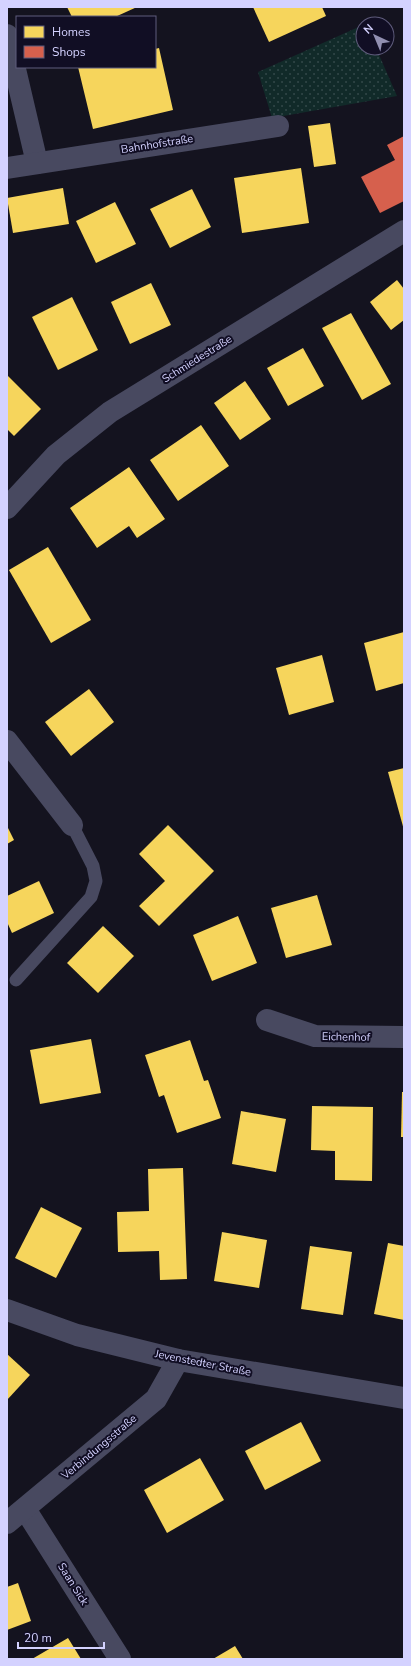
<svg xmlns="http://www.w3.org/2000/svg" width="411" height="1666" viewBox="0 0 411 1666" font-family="'Nunito Sans',sans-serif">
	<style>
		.park { fill: url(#park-dots) }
		.homes { fill: #f6d55c }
		.shops { fill: #d6604d }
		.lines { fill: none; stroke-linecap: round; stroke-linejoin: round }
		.service { stroke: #484960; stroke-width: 13 }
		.minor { stroke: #484960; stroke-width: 22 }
		.tertiary { stroke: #484960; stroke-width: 22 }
		.labels { text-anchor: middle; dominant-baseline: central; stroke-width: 4; stroke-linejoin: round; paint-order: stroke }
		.street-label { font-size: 11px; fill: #d4d2ff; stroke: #110e24 }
	</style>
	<defs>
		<pattern id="park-dots" width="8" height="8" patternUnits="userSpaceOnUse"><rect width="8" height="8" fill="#112a29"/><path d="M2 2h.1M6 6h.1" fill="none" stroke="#334849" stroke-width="1.8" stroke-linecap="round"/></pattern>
	</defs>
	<rect width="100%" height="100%" fill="#14131f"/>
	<path class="park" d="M 363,25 L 363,48 L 376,48 L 397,96 L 272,118 L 258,72 Z"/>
	<g class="homes">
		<path d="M 67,7 L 137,7 L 115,17 L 72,17 Z"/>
		<path d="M 253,7 L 322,7 L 326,16 L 269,42 Z"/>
		<path d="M 159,48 L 173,110 L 93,129 L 78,67 L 155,67 L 155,49 Z"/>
		<path d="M 330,123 L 336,164 L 314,167 L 308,126 Z"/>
		<path d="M 301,168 L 309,223 L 242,233 L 234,178 Z"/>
		<path d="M 63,188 L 69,224 L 13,233 L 7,198 Z"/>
		<path d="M 192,189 L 211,227 L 170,248 L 150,209 Z"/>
		<path d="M 115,202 L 136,244 L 96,263 L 76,221 Z"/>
		<path d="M 397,280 L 404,289 L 404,320 L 391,330 L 370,302 Z"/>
		<path d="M 151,283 L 171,325 L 130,344 L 111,302 Z"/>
		<path d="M 72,297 L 98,350 L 58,370 L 32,317 Z"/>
		<path d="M 351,313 L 391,384 L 362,400 L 322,328 Z"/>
		<path d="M 303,348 L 324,386 L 288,406 L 267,368 Z"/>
		<path d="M 7,375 L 41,409 L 14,436 L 7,429 Z"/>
		<path d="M 245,381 L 271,419 L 240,440 L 214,403 Z"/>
		<path d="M 201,425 L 229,466 L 178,501 L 150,460 Z"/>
		<path d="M 129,467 L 165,519 L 137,538 L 129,526 L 97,548 L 70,508 Z"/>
		<path d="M 48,547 L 91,620 L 51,643 L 9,570 Z"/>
		<path d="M 404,632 L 404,683 L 376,691 L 364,643 Z"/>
		<path d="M 322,655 L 334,702 L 289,715 L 276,668 Z"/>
		<path d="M 89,689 L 114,722 L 71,756 L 45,722 Z"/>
		<path d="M 404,768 L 404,830 L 388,772 Z"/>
		<path d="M 168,825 L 214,871 L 159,926 L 139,906 L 165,881 L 139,854 Z"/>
		<path d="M 7,826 L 14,840 L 7,844 Z"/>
		<path d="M 39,881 L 54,913 L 12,933 L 7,922 L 7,896 Z"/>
		<path d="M 317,895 L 332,945 L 286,958 L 271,908 Z"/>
		<path d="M 238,916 L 257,963 L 212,981 L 193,935 Z"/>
		<path d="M 103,926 L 134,956 L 98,993 L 67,963 Z"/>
		<path d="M 91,1039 L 101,1093 L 40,1104 L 30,1050 Z"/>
		<path d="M 190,1040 L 204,1081 L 208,1080 L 221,1118 L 177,1133 L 164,1095 L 159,1097 L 145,1055 Z"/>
		<path d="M 402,1092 L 404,1092 L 404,1137 L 401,1137 Z"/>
		<path d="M 312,1106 L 373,1107 L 372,1181 L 335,1180 L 335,1151 L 311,1150 Z"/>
		<path d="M 241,1111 L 286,1119 L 276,1172 L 232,1164 Z"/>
		<path d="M 183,1168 L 187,1279 L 160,1280 L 159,1251 L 118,1252 L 117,1212 L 149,1211 L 148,1169 Z"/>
		<path d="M 41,1207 L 82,1228 L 56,1278 L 15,1258 Z"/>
		<path d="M 222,1232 L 267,1240 L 259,1288 L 214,1281 Z"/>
		<path d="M 388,1243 L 404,1246 L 404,1320 L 374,1314 Z"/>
		<path d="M 310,1246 L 352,1252 L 343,1315 L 301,1309 Z"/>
		<path d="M 7,1354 L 30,1375 L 7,1400 Z"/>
		<path d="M 301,1422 L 321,1461 L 265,1490 L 245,1451 Z"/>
		<path d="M 200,1458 L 224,1500 L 167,1533 L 144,1490 Z"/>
		<path d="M 18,1583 L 31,1621 L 7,1630 L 7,1587 Z"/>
		<path d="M 68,1638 L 81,1659 L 32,1659 Z"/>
		<path d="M 235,1646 L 243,1659 L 213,1659 Z"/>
	</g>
	<path class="shops" d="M 404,136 L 404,201 L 380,213 L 361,177 L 395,160 L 387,145 Z"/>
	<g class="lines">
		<path class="service" d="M 16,980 L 91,897 L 96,881 L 93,866 L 72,825"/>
		<g class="minor">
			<path d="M 7,35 L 37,163"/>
			<path d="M 7,168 L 278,126"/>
			<path d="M 7,741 L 72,825"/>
			<path d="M 267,1020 L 315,1036 L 404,1037"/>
			<path d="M 7,1310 L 77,1335 L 178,1360 L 404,1398"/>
			<path d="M 25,1509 L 120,1659"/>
			<path d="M 7,1523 L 156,1399 L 178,1360"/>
		</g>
		<path class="tertiary" d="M 7,508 L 56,455 L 110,412 L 404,231"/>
	</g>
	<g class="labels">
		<g class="street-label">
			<text transform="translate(157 144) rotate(-9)">Bahnhofstraße</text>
			<text transform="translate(197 359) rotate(-32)">Schmiedestraße</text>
			<text transform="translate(346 1037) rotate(1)">Eichenhof</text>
			<text transform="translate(203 1363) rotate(11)">Jevenstedter Straße</text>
			<text transform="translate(99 1447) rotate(-40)">Verbindungsstraße</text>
			<text transform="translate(73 1584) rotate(58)">Saan Sick</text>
		</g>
	</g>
	<rect width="411" height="1666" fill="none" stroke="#d4d2ff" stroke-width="16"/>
	<rect x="16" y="16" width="140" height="52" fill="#110e24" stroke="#5f5c7c"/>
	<rect x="24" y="26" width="20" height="12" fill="#f6d55c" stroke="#5f5c7c"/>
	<text x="52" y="36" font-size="12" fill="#d4d2ff">Homes</text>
	<rect x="24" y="46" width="20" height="12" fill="#d6604d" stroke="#5f5c7c"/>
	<text x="52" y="56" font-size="12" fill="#d4d2ff">Shops</text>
	<g transform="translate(375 36) rotate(316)"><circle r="19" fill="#110e24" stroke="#5f5c7c"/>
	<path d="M0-3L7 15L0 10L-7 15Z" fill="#918fb1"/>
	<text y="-6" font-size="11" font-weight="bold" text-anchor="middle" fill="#d4d2ff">N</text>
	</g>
	<path d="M18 1642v6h86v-6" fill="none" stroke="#d4d2ff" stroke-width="2"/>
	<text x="24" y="1642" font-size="12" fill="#d4d2ff" stroke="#110e24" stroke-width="3" paint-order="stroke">20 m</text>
</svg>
